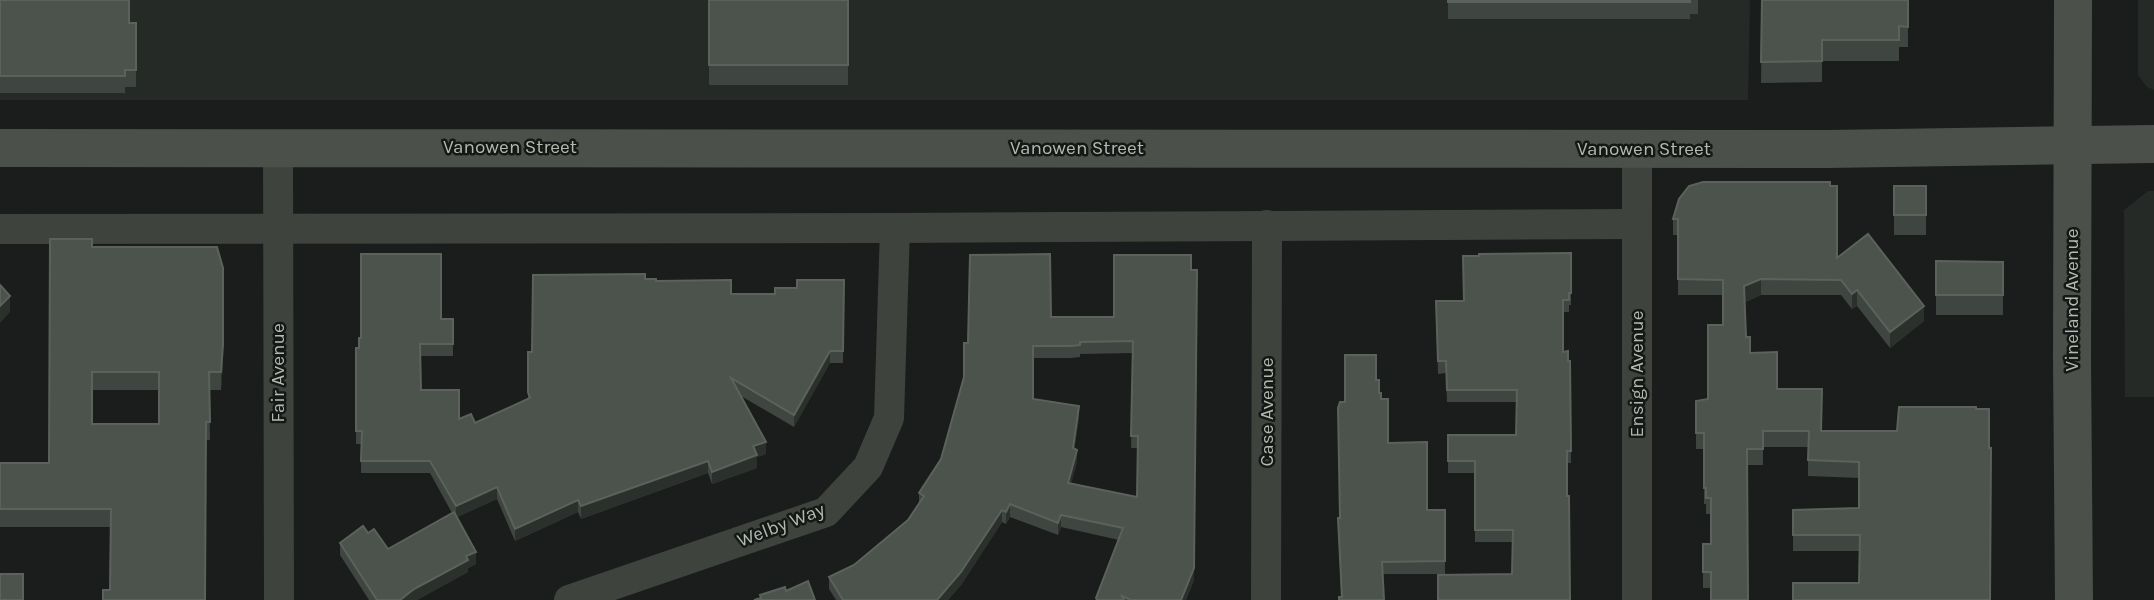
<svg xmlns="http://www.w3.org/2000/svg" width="2154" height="600" viewBox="0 0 2154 600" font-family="Karla,sans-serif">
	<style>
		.built { fill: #262a27 }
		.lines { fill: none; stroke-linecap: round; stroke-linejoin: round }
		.street { stroke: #3e433e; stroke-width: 30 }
		.secondary { stroke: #4b514a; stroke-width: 38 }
		.wall { fill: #3f4540; fill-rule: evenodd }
		.shaded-wall { fill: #2b302c }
		.building { fill: #4c524c; stroke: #5b625b; stroke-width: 2; fill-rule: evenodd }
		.labels { text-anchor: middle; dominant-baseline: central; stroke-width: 5; stroke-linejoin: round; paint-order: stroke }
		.street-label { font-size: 19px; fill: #b0bbae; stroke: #151816 }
	</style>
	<rect width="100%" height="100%" fill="#1a1d1b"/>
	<g class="built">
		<path d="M 0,0 L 1750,0 L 1748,100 L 0,100 Z"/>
		<path d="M 2138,0 L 2154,0 L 2154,90 L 2147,87 L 2138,75 Z"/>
		<path d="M 2148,191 L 2154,191 L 2154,397 L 2125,397 L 2124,210 Z"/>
	</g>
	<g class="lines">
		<g class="street">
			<path d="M 278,147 L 279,600"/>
			<path d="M 1637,149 L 1637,600"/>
			<path d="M 0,229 L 895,228 L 1636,224"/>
			<path d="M 569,600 L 826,512 L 868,467 L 889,418 L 895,228"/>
			<path d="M 1266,600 L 1267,225"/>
		</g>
		<g class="secondary">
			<path d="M 2073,0 L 2072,359 L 2074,600"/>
			<path d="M 0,148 L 1828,149 L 2154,144"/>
		</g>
	</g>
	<g class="wall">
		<path d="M 0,0 L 129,23 L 136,23 L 136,87 L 125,87 L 125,93 L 0,93 Z"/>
		<rect x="709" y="0" width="139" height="85"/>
		<path d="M 1448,0 L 1698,0 L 1698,14 L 1690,14 L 1690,19 L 1448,19 Z"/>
		<path d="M 1762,0 L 1908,0 L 1908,47 L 1899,47 L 1899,61 L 1822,61 L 1822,82 L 1761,83 Z"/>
		<rect x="1894" y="186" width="32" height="49"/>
		<path d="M 1679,199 L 1837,258 L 1924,321 L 1890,348 L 1857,306 L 1852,309 L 1841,295 L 1761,295 L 1745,302 L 1746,337 L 1750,353 L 1777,389 L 1821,431 L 1897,431 L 1976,407 L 1859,583 L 1860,551 L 1793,551 L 1793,510 L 1859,508 L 1859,478 L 1808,476 L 1808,447 L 1763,447 L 1763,465 L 1747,465 L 1711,588 L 1703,588 L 1703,544 L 1711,544 L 1711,514 L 1706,514 L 1706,504 L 1704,504 L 1704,449 L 1696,449 L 1696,401 L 1708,399 L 1723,325 L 1723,295 L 1678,295 L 1678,235 L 1673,235 L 1673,219 Z"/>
		<path d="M 92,247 L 223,363 L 221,390 L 209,390 L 210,440 L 206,440 L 110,590 L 111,527 L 0,527 L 0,463 L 49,463 ZM 92,390 L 159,390 L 159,424 L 92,424 Z"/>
		<path d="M 1571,253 L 1571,305 L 1569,305 L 1569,312 L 1563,312 L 1563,352 L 1568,361 L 1570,361 L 1571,463 L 1567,463 L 1512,574 L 1513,542 L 1475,542 L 1475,473 L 1448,473 L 1448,435 L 1516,435 L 1517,402 L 1447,402 L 1446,373 L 1438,374 L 1436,301 L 1464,301 Z"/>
		<path d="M 1114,255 L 1194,580 L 1186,600 L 1096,600 L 1119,540 L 1061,527 L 1058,535 L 1010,517 L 1006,524 L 1002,522 L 961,585 L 948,600 L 836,600 L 829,589 L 829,577 L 854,565 L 908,520 L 919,503 L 919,493 L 941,459 L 964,377 L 968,343 L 1051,317 L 1114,317 ZM 1133,353 L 1131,448 L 1138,448 L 1137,497 L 1071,483 L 1077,462 L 1074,449 L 1079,418 L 1033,399 L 1033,358 L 1071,358 L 1080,357 L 1080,354 Z"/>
		<path d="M 1936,261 L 2003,262 L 2003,315 L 1936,315 Z"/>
		<path d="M 645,279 L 731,294 L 775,294 L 797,288 L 844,280 L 843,363 L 830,363 L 794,427 L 741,396 L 766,454 L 757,457 L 757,468 L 712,484 L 708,473 L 581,519 L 578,512 L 515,541 L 497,499 L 457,517 L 476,564 L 468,568 L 468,572 L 417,600 L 369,600 L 340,555 L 340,543 L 368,533 L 388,549 L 452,513 L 430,473 L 361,473 L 361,444 L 356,444 L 356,348 L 359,348 L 441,319 L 453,319 L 453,356 L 420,356 L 421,390 L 459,419 L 475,423 L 528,399 L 528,352 L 532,352 Z"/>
		<path d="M 1376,380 L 1381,399 L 1388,443 L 1427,510 L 1445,510 L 1445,574 L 1382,574 L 1341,597 L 1338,518 L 1339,518 L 1345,402 Z"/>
	</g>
	<g class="shaded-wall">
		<path d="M 1761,279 L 1761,295 L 1744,302 L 1744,286 Z"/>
		<path d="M 1197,282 L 1194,580 L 1186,600 L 1181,600 Z"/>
		<path d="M 1857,290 L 1857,306 L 1852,309 L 1852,294 Z"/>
		<path d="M 10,296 L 10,312 L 0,323 L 0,306 Z"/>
		<path d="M 1924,306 L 1924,321 L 1890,348 L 1890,332 Z"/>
		<path d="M 223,345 L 223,363 L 221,390 L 221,372 Z"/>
		<path d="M 830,351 L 830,363 L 794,427 L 794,415 Z"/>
		<path d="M 1079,406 L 1079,418 L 1073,460 L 1073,448 Z"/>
		<path d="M 766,442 L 766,454 L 757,457 L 757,468 L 712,484 L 712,472 L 753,446 Z"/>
		<path d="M 1077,450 L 1077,462 L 1068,495 L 1068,483 Z"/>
		<path d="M 708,461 L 708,473 L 581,519 L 581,506 Z"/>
		<path d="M 497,487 L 497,499 L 456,518 L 456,506 Z"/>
		<path d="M 578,500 L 578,512 L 515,541 L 515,529 Z"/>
		<path d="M 1010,504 L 1010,517 L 1006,524 L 1006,512 Z"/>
		<path d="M 1002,510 L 1002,522 L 961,585 L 948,600 L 937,600 Z"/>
		<path d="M 1061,515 L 1061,527 L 1058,535 L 1058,523 Z"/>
		<path d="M 476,552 L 476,564 L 468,568 L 468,572 L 417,600 L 400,600 L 414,589 L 466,556 Z"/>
	</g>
	<g class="building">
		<path d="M 0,0 L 129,0 L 129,23 L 136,23 L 136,70 L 125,70 L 125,76 L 0,76 Z"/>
		<rect x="709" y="0" width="139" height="65"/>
		<rect x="1448" y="0" width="242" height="2"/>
		<path d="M 1762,0 L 1908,0 L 1908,27 L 1899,26 L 1899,40 L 1822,40 L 1822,61 L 1761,62 Z"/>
		<path d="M 1703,182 L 1830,182 L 1830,186 L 1837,186 L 1837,258 L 1868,234 L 1924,306 L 1890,332 L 1857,290 L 1852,294 L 1841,280 L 1761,279 L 1744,286 L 1746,337 L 1750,337 L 1750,353 L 1777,352 L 1777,389 L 1822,389 L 1821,431 L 1897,431 L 1899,407 L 1976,407 L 1976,409 L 1989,409 L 1989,448 L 1991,448 L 1990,600 L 1793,600 L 1793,583 L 1859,583 L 1860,535 L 1793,535 L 1793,510 L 1859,508 L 1859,462 L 1808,460 L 1809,431 L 1763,431 L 1763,449 L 1747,449 L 1748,600 L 1711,600 L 1711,572 L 1703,572 L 1703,544 L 1711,544 L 1711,498 L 1706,498 L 1706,488 L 1704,488 L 1704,433 L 1696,433 L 1696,401 L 1708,399 L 1708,325 L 1723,325 L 1723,280 L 1678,279 L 1678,219 L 1673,219 L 1679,199 L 1689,186 Z"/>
		<rect x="1894" y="186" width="32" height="29"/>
		<path d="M 50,239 L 92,239 L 92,247 L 217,247 L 223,268 L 223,345 L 221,372 L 209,372 L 210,422 L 206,422 L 205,600 L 103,600 L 103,590 L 110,590 L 111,509 L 0,509 L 0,463 L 49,463 ZM 92,372 L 159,372 L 159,424 L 92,424 Z"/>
		<path d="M 1571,253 L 1571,293 L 1569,293 L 1569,300 L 1563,300 L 1563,352 L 1568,351 L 1568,361 L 1570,361 L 1571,451 L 1567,451 L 1567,496 L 1569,496 L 1570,600 L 1438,600 L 1438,575 L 1512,574 L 1513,530 L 1475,530 L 1475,461 L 1448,461 L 1448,435 L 1516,435 L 1517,390 L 1447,390 L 1446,361 L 1438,361 L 1436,301 L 1464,301 L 1463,256 L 1479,256 L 1479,254 Z"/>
		<path d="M 361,254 L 441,254 L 441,319 L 453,319 L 453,344 L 420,344 L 421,390 L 459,390 L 459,419 L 471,414 L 475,423 L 530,398 L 528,392 L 528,352 L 532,352 L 533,275 L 645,274 L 645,279 L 656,279 L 656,281 L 731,280 L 731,294 L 775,294 L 775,288 L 797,288 L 797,280 L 844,280 L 843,351 L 830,351 L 794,415 L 731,378 L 766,442 L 753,446 L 757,455 L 712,472 L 708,461 L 581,506 L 578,500 L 515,529 L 497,487 L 456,506 L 430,461 L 361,461 L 362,431 L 356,431 L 356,348 L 359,348 L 359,338 L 361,338 Z"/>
		<path d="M 1050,254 L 1051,317 L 1114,317 L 1114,255 L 1191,255 L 1191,270 L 1197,270 L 1194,568 L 1181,600 L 1131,600 L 1122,596 L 1124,600 L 1097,600 L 1096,598 L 1123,528 L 1061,515 L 1058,523 L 1010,504 L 1006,512 L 1002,510 L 961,572 L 937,600 L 843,600 L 829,577 L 854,565 L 908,520 L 924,496 L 919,493 L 941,459 L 964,377 L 964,343 L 968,343 L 970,255 ZM 1133,341 L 1131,436 L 1138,436 L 1137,497 L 1068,483 L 1077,450 L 1073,448 L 1079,406 L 1033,399 L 1033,346 L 1071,346 L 1080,345 L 1080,342 Z"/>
		<path d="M 1936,261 L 2003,262 L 2003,295 L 1936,295 Z"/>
		<path d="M 0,285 L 10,296 L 0,306 Z"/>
		<path d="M 1345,355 L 1376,355 L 1376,380 L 1379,380 L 1379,393 L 1381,393 L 1381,399 L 1388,399 L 1388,443 L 1427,442 L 1427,510 L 1445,510 L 1445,561 L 1382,562 L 1384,600 L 1339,600 L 1339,597 L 1342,597 L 1338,518 L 1340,518 L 1338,408 L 1340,402 L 1345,402 Z"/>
		<path d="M 454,512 L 476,552 L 466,556 L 468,560 L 414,589 L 400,600 L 377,600 L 340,543 L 363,526 L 368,533 L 374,529 L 388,549 Z"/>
		<rect x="0" y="574" width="23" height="26"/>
		<path d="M 808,581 L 815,600 L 754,600 L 761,598 L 760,595 L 785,587 L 786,591 Z"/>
	</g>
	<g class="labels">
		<g class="street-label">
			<text x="510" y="147">Vanowen Street</text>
			<text x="1077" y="148">Vanowen Street</text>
			<text x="1644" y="149">Vanowen Street</text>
			<text transform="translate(2072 300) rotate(-90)">Vineland Avenue</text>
			<text transform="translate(278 373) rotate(-90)">Fair Avenue</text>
			<text transform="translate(1637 374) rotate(-90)">Ensign Avenue</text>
			<text transform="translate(1267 412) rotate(-90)">Case Avenue</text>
			<text transform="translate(781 525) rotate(-21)">Welby Way</text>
		</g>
	</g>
</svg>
